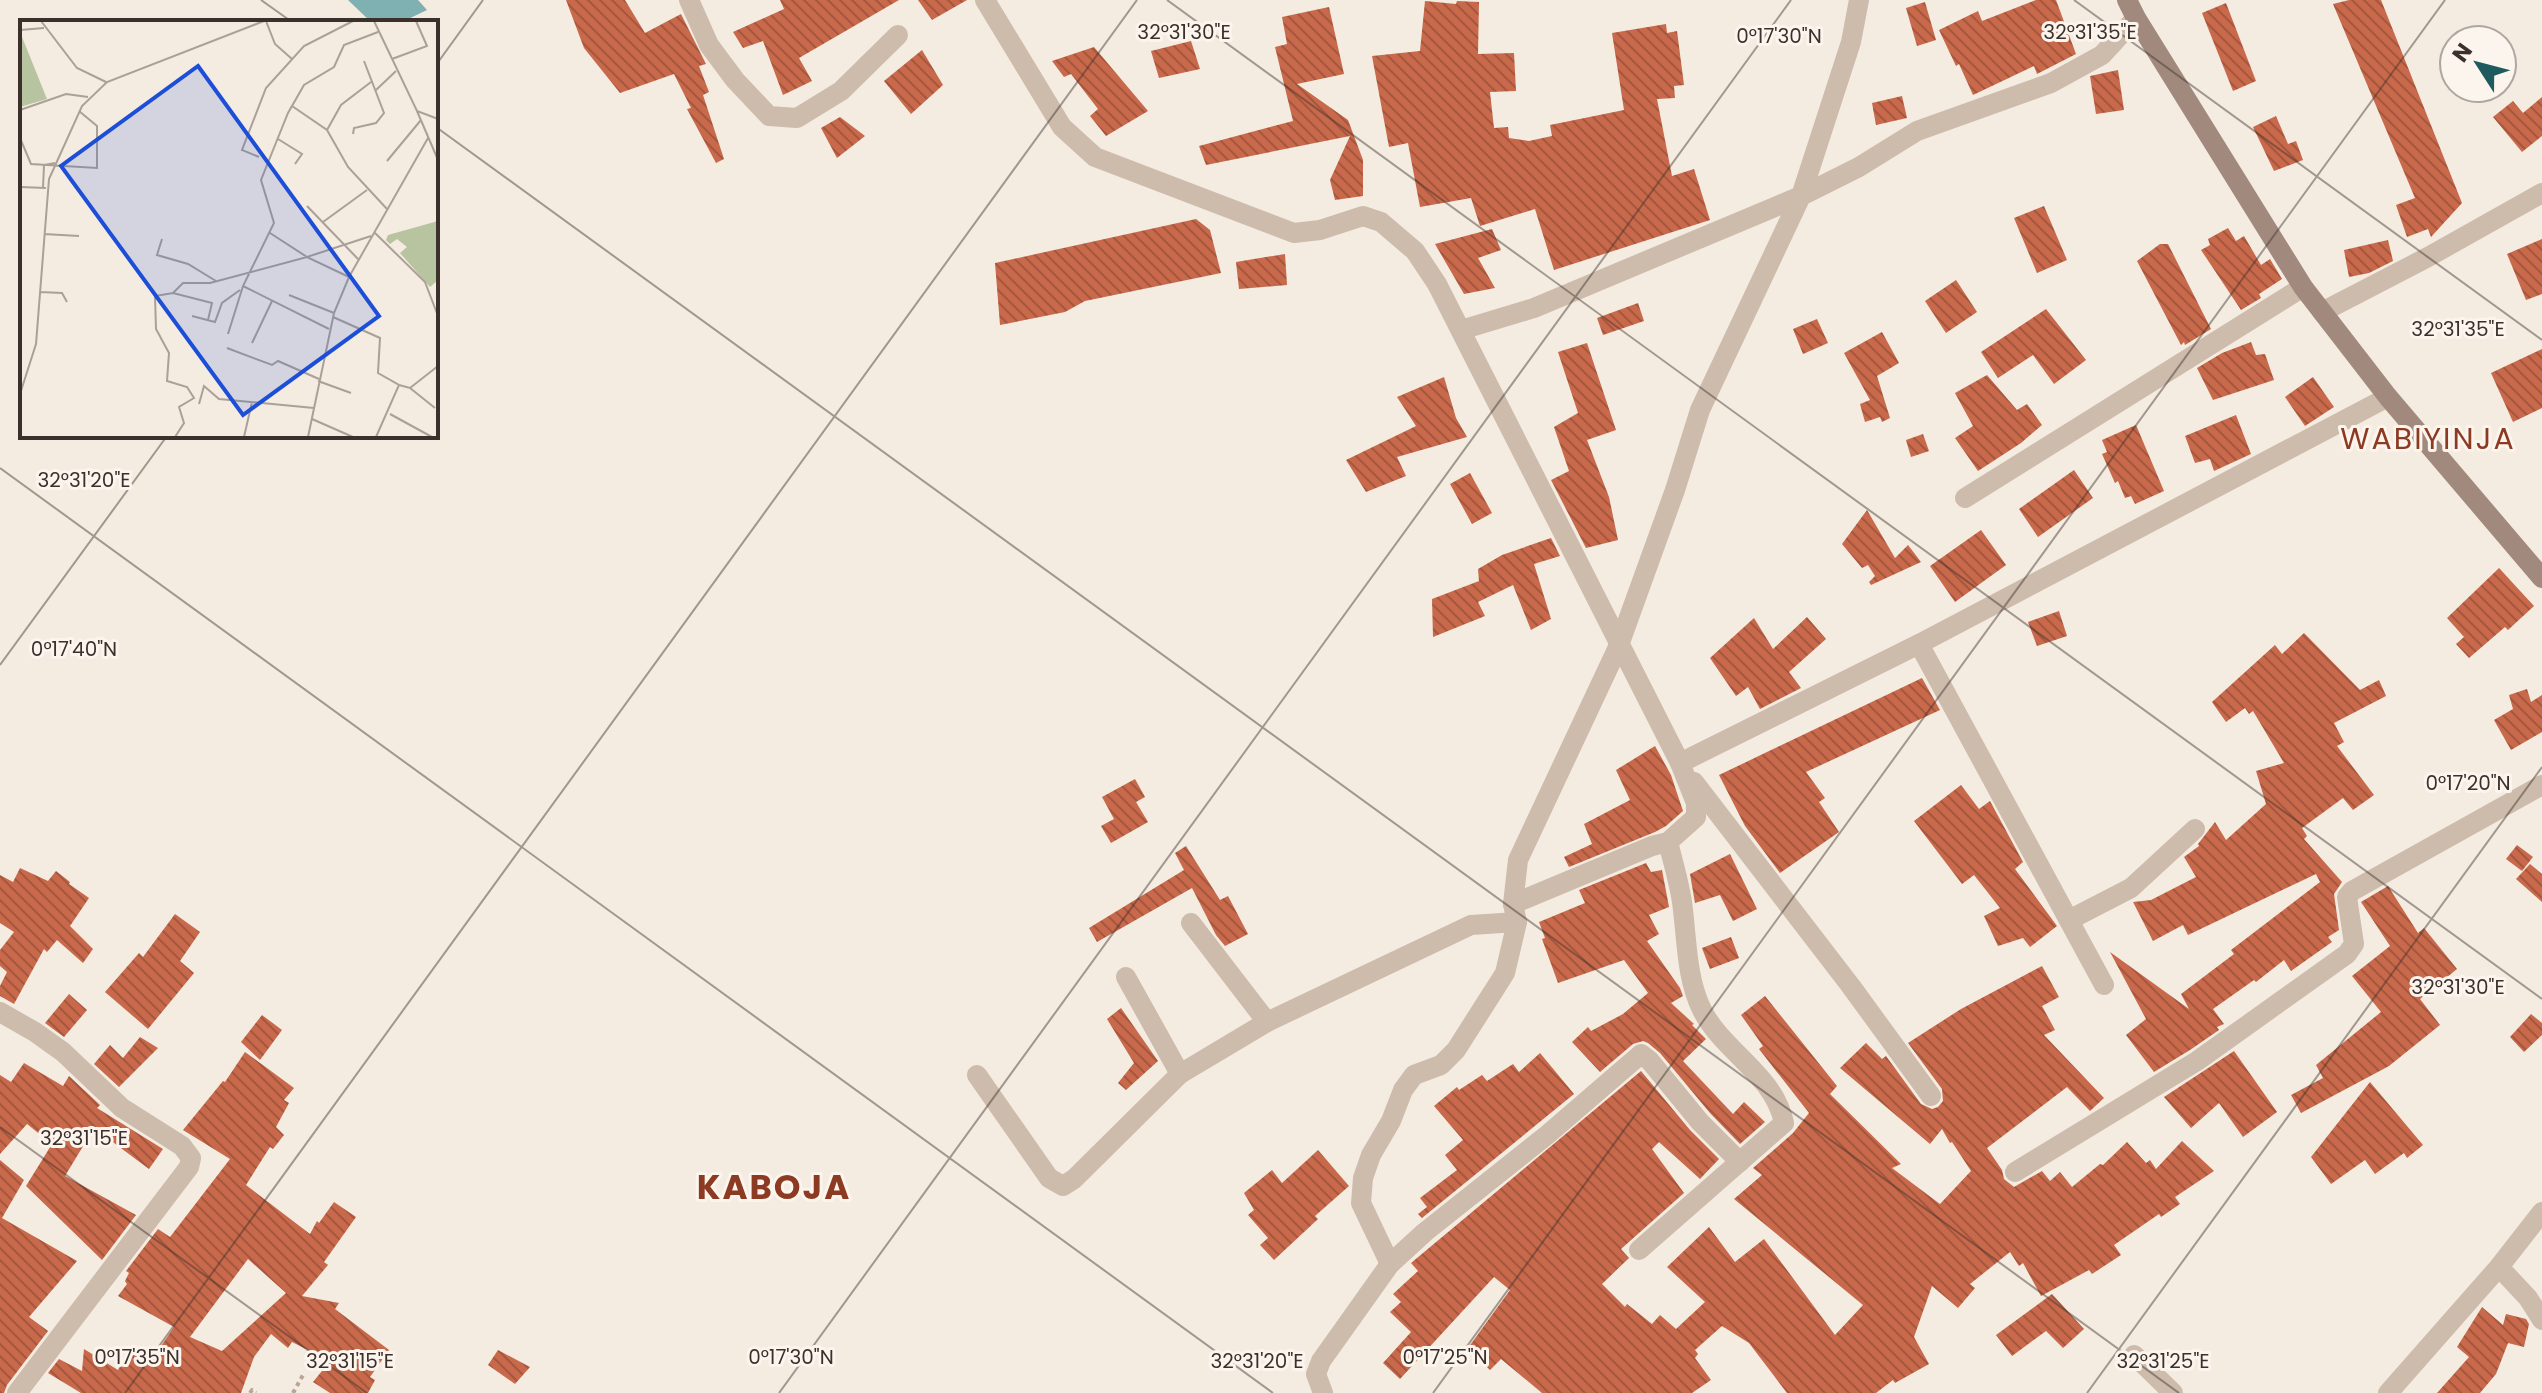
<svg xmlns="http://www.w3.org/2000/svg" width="2542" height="1393" viewBox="0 0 2542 1393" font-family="Poppins,sans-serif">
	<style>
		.water { fill: #7fb0b2 }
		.building { fill: url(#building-back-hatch); fill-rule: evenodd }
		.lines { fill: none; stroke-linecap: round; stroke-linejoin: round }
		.path { stroke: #b9a596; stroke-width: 4; stroke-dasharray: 4 4; stroke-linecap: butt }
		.street { stroke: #cdbbac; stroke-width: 20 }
		.secondary { stroke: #a18a7d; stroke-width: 20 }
		.ticks { fill: none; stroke: #3b302b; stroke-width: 2; stroke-opacity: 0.45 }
		.labels { text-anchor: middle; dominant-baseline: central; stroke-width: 6; stroke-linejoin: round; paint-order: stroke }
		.quarter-label { font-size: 30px; letter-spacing: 2px; fill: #8c3b22; stroke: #fbf5ee }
		.district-label { font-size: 34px; font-weight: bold; letter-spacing: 2px; fill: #8c3b22; stroke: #fbf5ee }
		.inset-road { fill: none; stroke: #aaa098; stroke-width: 2 }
		.view { fill: #1d4ed8; fill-opacity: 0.15; stroke: #1d4ed8; stroke-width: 4 }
		.inset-edge { fill: none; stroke: #3b302b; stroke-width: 4 }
		.ticks-label { font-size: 20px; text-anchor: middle; fill: #3b302b; stroke: #fbf5ee; stroke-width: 6; stroke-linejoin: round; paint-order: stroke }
	</style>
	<defs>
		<pattern id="building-back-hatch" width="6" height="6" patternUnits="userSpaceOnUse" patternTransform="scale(2)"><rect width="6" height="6" fill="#c8694b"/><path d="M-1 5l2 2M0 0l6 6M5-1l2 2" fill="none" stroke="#a4573f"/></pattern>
	</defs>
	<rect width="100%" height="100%" fill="#f4ebe1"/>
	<path class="water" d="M 348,0 L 418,0 L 427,10 L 402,22 L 371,22 Z"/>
	<g class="building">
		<path d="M 566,0 L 625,0 L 645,33 L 681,14 L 706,64 L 699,66 L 709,92 L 703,95 L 724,159 L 716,163 L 687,109 L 691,108 L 674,74 L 620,93 L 584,48 Z"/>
		<path d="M 780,0 L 899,0 L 799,58 L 812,81 L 783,95 L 763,41 L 743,48 L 733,32 L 784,9 Z"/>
		<path d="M 918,0 L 967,0 L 932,20 Z"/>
		<path d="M 2036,0 L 2056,0 L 2076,54 L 2037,74 L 2034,66 L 1973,95 L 1959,64 L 1956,66 L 1939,30 L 1978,11 L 1982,21 Z"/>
		<path d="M 2349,0 L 2381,0 L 2462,203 L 2431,237 L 2428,229 L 2407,237 L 2396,205 L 2415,198 L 2333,4 Z"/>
		<path d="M 1425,1 L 1456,4 L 1457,1 L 1479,2 L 1478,54 L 1514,53 L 1516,91 L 1490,92 L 1494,128 L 1508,127 L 1509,138 L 1529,141 L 1552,136 L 1550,125 L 1624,110 L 1612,33 L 1666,24 L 1667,33 L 1677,31 L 1684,85 L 1674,86 L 1675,98 L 1657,99 L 1672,176 L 1694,169 L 1710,220 L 1554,270 L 1535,209 L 1480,226 L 1471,198 L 1420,207 L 1408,143 L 1389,147 L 1372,56 L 1420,51 Z"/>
		<path d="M 1925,2 L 1936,40 L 1917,46 L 1906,8 Z"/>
		<path d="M 2226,3 L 2256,81 L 2233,91 L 2202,13 Z"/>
		<path d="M 1329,7 L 1344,74 L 1297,84 L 1348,120 L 1363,160 L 1363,196 L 1335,200 L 1330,180 L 1350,136 L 1206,165 L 1199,146 L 1293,121 L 1275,47 L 1287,44 L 1282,17 Z"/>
		<path d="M 1191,41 L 1200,69 L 1159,78 L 1151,51 Z"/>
		<path d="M 1094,47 L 1148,111 L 1106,136 L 1090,116 L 1098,109 L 1071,74 L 1064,77 L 1052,61 Z"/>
		<path d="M 922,50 L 943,85 L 911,114 L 884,81 Z"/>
		<path d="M 2118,70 L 2124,110 L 2096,114 L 2090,76 Z"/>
		<path d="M 1902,96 L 1907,118 L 1876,125 L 1872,103 Z"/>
		<path d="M 2542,97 L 2542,136 L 2522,152 L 2493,117 L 2513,101 L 2523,113 Z"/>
		<path d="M 2276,116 L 2288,144 L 2296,141 L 2303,160 L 2274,171 L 2253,127 Z"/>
		<path d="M 840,117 L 865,136 L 837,158 L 821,128 Z"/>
		<path d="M 2044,206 L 2067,260 L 2037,273 L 2014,218 Z"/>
		<path d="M 1196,219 L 1210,230 L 1221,273 L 1085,301 L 1065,312 L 1000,325 L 995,263 Z"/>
		<path d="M 2228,228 L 2236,241 L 2244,236 L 2261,265 L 2270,259 L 2282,279 L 2259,294 L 2261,298 L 2241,310 L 2201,250 L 2210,245 L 2208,239 Z"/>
		<path d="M 1492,229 L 1501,250 L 1478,258 L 1495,288 L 1464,294 L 1435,244 Z"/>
		<path d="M 2542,239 L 2542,294 L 2526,300 L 2507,254 Z"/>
		<path d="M 2388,240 L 2393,261 L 2369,273 L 2349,277 L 2344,250 Z"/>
		<path d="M 2160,244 L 2168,244 L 2211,329 L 2185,345 L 2184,342 L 2181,345 L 2137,261 Z"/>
		<path d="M 1285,254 L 1287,285 L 1239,289 L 1236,262 Z"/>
		<path d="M 1956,280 L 1977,312 L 1946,333 L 1925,301 Z"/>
		<path d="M 1638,303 L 1644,321 L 1603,335 L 1597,318 Z"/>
		<path d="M 2046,309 L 2086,360 L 2054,384 L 2033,355 L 1998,378 L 1981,352 Z"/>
		<path d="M 1817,319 L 1828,343 L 1803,354 L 1793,329 Z"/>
		<path d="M 1882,332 L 1899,363 L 1877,376 L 1890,418 L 1882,422 L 1880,417 L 1865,422 L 1860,404 L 1870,400 L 1844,353 Z"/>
		<path d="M 2251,342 L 2256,355 L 2265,354 L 2274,380 L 2213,400 L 2197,368 L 2222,353 Z"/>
		<path d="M 1587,343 L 1616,430 L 1587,440 L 1609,497 L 1618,540 L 1586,548 L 1551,480 L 1569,471 L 1554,427 L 1578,413 L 1558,352 Z"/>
		<path d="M 2542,349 L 2542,408 L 2513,422 L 2491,373 Z"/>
		<path d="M 1987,375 L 2017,410 L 2027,404 L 2042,425 L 2021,443 L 1978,471 L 1955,438 L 1973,426 L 1955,393 Z"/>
		<path d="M 1444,377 L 1456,418 L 1467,437 L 1397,457 L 1406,476 L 1366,492 L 1346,460 L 1416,426 L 1397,397 Z"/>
		<path d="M 2313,377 L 2334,407 L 2305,426 L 2285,397 Z"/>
		<path d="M 2236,415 L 2251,454 L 2214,471 L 2210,459 L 2195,463 L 2185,436 Z"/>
		<path d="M 2136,425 L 2164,491 L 2135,504 L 2131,496 L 2125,498 L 2118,481 L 2115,483 L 2102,454 L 2107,452 L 2102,440 Z"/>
		<path d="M 1923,434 L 1929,451 L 1911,457 L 1906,440 Z"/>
		<path d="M 2074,470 L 2093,498 L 2038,537 L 2019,509 Z"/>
		<path d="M 1470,473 L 1492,513 L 1472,524 L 1450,484 Z"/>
		<path d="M 1867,510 L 1895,558 L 1908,545 L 1921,562 L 1871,585 L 1869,582 L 1875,576 L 1868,565 L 1862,568 L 1842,544 Z"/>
		<path d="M 1981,530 L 2006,565 L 1955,602 L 1930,566 Z"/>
		<path d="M 1551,538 L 1560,556 L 1534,564 L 1551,619 L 1531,630 L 1513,585 L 1478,602 L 1485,616 L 1433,637 L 1432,599 L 1479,581 L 1478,569 L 1502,555 Z"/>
		<path d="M 2499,568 L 2534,606 L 2508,630 L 2505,627 L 2469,658 L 2456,644 L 2464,637 L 2447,618 Z"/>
		<path d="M 2059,611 L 2067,636 L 2037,646 L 2028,622 Z"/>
		<path d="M 1807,617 L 1826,639 L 1789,672 L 1801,688 L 1760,709 L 1748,687 L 1736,696 L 1710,658 L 1754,618 L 1773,649 Z"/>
		<path d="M 2304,633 L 2360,690 L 2379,680 L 2386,696 L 2334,723 L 2344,742 L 2337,746 L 2374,795 L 2353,810 L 2343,798 L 2302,828 L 2307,836 L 2304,839 L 2342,882 L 2334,894 L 2339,930 L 2328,937 L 2332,942 L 2291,971 L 2284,960 L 2256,982 L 2254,980 L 2213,1009 L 2224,1024 L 2217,1027 L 2219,1030 L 2190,1050 L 2154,1072 L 2126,1035 L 2146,1019 L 2110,952 L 2189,1009 L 2181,994 L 2234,954 L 2231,950 L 2320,882 L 2316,874 L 2188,935 L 2183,925 L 2153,941 L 2133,902 L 2151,900 L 2196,877 L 2184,857 L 2199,846 L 2198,844 L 2215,822 L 2226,840 L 2266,804 L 2256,771 L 2284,763 L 2253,711 L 2249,714 L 2245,708 L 2226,722 L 2212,702 L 2275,645 L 2282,654 Z"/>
		<path d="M 1922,678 L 1940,710 L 1806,772 L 1825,798 L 1819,802 L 1839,832 L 1780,873 L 1745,826 L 1719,775 Z"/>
		<path d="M 2527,689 L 2531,702 L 2542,695 L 2542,732 L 2511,750 L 2494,720 L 2513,709 L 2509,695 Z"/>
		<path d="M 1655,746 L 1671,775 L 1683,811 L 1666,826 L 1655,832 L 1569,867 L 1564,857 L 1592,844 L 1584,824 L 1630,800 L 1616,770 Z"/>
		<path d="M 1135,779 L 1145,797 L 1136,802 L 1148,822 L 1111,843 L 1101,826 L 1114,819 L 1102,797 Z"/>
		<path d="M 1961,785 L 1979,809 L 1990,801 L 2023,862 L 2015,869 L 2057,926 L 2030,947 L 2023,938 L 1998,946 L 1984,916 L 2000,908 L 1974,875 L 1962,884 L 1914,821 Z"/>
		<path d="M 2517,845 L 2533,857 L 2522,871 L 2506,859 Z"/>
		<path d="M 1186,846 L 1220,900 L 1228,896 L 1248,934 L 1225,946 L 1216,935 L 1192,888 L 1097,942 L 1089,928 L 1184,870 L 1175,853 Z"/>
		<path d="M 1730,854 L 1757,909 L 1733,921 L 1720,895 L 1695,903 L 1690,874 Z"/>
		<path d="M 1646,863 L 1651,872 L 1662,870 L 1669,907 L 1649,915 L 1659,934 L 1647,941 L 1680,988 L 1683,996 L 1671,1003 L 1694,1024 L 1692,1025 L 1706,1039 L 1683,1061 L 1733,1114 L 1744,1102 L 1765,1122 L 1740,1144 L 1710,1113 L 1660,1053 L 1648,1043 L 1643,1041 L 1633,1044 L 1600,1072 L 1572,1042 L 1588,1027 L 1591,1031 L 1623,1014 L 1648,993 L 1624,960 L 1558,983 L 1542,939 L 1545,938 L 1539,922 L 1585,903 L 1579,890 Z"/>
		<path d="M 2530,864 L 2542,874 L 2542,902 L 2516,879 Z"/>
		<path d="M 20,868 L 48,881 L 56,871 L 70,882 L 69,884 L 89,898 L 70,926 L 93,949 L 83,963 L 57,940 L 47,952 L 44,949 L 14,1004 L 0,996 L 0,986 L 7,972 L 0,966 L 0,950 L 14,932 L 0,923 L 0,875 L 13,882 Z"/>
		<path d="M 2388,886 L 2418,933 L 2424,928 L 2457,969 L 2420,999 L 2440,1025 L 2389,1066 L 2301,1113 L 2291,1095 L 2323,1078 L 2316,1065 L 2381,1012 L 2352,976 L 2390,946 L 2361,902 Z"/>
		<path d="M 175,914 L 200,932 L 180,961 L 194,973 L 148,1029 L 105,992 L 139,953 L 143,957 Z"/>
		<path d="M 1731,937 L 1739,958 L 1710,969 L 1702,948 Z"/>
		<path d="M 2042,966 L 2059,997 L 2042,1006 L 2055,1030 L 2044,1035 L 2104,1098 L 2090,1111 L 2067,1087 L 1987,1148 L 2002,1170 L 2004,1179 L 2014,1187 L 2042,1171 L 2050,1181 L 2060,1172 L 2072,1187 L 2100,1164 L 2103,1165 L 2127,1142 L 2146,1163 L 2150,1160 L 2156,1169 L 2182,1141 L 2214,1171 L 2175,1197 L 2180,1204 L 2161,1217 L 2159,1214 L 2114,1245 L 2121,1255 L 2092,1274 L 2089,1270 L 2041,1296 L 2023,1263 L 2019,1266 L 2010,1252 L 1970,1284 L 1975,1288 L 1958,1308 L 1932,1286 L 1914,1337 L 1929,1364 L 1895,1383 L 1893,1380 L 1876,1393 L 1787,1393 L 1749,1343 L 1722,1326 L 1695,1350 L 1698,1354 L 1695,1358 L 1711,1380 L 1692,1393 L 1542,1393 L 1501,1359 L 1490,1370 L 1468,1348 L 1510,1290 L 1494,1277 L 1400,1379 L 1383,1363 L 1411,1332 L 1390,1312 L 1401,1302 L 1393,1294 L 1418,1271 L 1411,1263 L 1641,1071 L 1690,1130 L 1719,1159 L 1700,1179 L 1659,1142 L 1652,1149 L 1684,1193 L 1621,1249 L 1629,1258 L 1602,1284 L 1625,1307 L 1627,1304 L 1652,1324 L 1660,1315 L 1676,1329 L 1705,1302 L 1667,1267 L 1709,1227 L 1735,1262 L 1764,1239 L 1835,1335 L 1863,1305 L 1734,1199 L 1762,1175 L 1753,1168 L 1793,1133 L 1809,1113 L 1759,1049 L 1763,1046 L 1741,1015 L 1765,996 L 1837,1086 L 1830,1094 L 1901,1164 L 1892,1168 L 1940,1204 L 1971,1171 L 1952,1142 L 1950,1143 L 1942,1129 L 1930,1144 L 1840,1068 L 1866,1043 L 1882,1059 L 1886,1056 L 1921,1104 L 1932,1109 L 1938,1107 L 1943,1101 L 1942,1089 L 1908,1043 L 1961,1009 Z"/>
		<path d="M 69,994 L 87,1010 L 64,1037 L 45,1023 Z"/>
		<path d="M 1121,1008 L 1158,1061 L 1126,1090 L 1118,1083 L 1134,1063 L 1107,1019 Z"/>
		<path d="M 2531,1014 L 2542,1023 L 2542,1035 L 2524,1052 L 2510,1037 Z"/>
		<path d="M 262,1015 L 282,1030 L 260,1060 L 241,1042 Z"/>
		<path d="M 140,1037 L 158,1048 L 119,1087 L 94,1064 L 110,1045 L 123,1058 Z"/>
		<path d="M 2234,1051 L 2277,1112 L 2243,1137 L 2219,1103 L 2191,1128 L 2164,1097 Z"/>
		<path d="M 245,1052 L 294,1088 L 284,1100 L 289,1103 L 276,1127 L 284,1135 L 273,1149 L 270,1147 L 246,1185 L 310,1234 L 317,1221 L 319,1223 L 334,1202 L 356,1217 L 324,1262 L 328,1265 L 302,1296 L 339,1303 L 335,1309 L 389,1350 L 370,1377 L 375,1380 L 368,1393 L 330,1393 L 313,1382 L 330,1361 L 292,1342 L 288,1348 L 271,1334 L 254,1357 L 241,1393 L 81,1393 L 48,1373 L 59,1359 L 82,1371 L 84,1349 L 118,1370 L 131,1348 L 153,1358 L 174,1327 L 118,1296 L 127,1284 L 125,1281 L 129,1273 L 126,1271 L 158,1229 L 170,1237 L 230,1159 L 183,1130 L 223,1081 L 225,1082 ZM 248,1259 L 286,1293 L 222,1351 L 190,1337 Z"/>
		<path d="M 1540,1053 L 1574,1094 L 1422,1218 L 1418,1214 L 1427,1207 L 1420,1198 L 1457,1170 L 1445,1155 L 1463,1140 L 1434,1106 L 1457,1087 L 1459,1090 L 1482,1075 L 1487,1081 L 1513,1064 L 1519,1072 Z"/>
		<path d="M 24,1063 L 63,1086 L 69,1076 L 100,1105 L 97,1108 L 163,1149 L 149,1169 L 94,1128 L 65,1176 L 136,1215 L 102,1260 L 26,1186 L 52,1144 L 27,1124 L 0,1154 L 0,1075 L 11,1082 Z"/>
		<path d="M 2370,1082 L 2423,1145 L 2407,1158 L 2404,1153 L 2375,1174 L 2365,1160 L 2331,1184 L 2311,1157 Z"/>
		<path d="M 1318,1150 L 1349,1186 L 1315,1216 L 1318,1219 L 1274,1260 L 1260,1245 L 1268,1238 L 1248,1215 L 1254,1210 L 1244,1193 L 1272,1170 L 1282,1183 Z"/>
		<path d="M 0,1160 L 24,1180 L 2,1218 L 77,1261 L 29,1317 L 48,1331 L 7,1385 L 4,1393 L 0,1393 Z"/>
		<path d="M 2052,1294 L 2084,1329 L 2063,1348 L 2046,1331 L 2012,1356 L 1996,1335 Z"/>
		<path d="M 2482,1307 L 2503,1325 L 2506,1314 L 2526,1319 L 2529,1324 L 2524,1347 L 2508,1343 L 2496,1374 L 2480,1393 L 2437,1393 L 2469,1357 L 2457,1347 Z"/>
		<path d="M 498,1350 L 530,1367 L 515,1384 L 488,1365 Z"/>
	</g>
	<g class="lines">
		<g class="path">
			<path d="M 250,1393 L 252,1390 L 256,1393"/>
			<path d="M 293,1393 L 303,1375"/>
		</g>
		<g class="street">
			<path d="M 689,0 L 709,45 L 735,80 L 769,116 L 797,118 L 841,91 L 898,35"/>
			<path d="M 985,0 L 1062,127 L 1095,157 L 1294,233 L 1320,230 L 1363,216 L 1381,222 L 1415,251 L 1437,284 L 1680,763 L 1696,803 L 1696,817 L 1668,842 L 1652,846 L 1513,904"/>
			<path d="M 2322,312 L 2428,257 L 2542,193"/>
			<path d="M 1461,330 L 1534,308 L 1801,196 L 1851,42 L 1859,0"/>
			<path d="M 1965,498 L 2303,287"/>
			<path d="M 1919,644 L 2104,985"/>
			<path d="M 1680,763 L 1919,644 L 2388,397"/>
			<path d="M 1694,782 L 1850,985 L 1931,1096"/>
			<path d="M 2069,920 L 2131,888 L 2195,829"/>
			<path d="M 1191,923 L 1267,1022"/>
			<path d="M 1126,977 L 1180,1074"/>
			<path d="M 0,1012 L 35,1032 L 63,1052 L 122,1108 L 182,1146 L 191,1158 L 189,1167 L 17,1393"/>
			<path d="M 977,1075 L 1049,1178 L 1063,1186 L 1074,1179 L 1180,1074 L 1267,1022 L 1471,925 L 1517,922"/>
			<path d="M 2015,1172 L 2197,1061 L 2347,954 L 2354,944 L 2347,897 L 2352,891 L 2542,785"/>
			<path d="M 1639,1250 L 1784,1123 C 1774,1074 1724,1053 1702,1010 C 1686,978 1687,938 1682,902 C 1679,882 1673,862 1668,842"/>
			<path d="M 1390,1264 L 1361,1203 L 1363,1178 L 1371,1155 L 1391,1121 L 1403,1090 L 1414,1075 L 1441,1065 L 1456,1050 L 1505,973 L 1517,922 L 1513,904 L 1518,860 L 1619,645 L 1675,490 L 1700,410 L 1801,196 L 1859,167 L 1917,131 L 2051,83 L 2102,55 L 2136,18"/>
			<path d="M 2499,1267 L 2528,1298 L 2542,1320"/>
			<path d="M 2134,1355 L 2173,1393"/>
			<path d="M 1323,1393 L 1316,1374 L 1321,1361 L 1390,1264 L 1425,1232 L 1547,1135 L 1641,1054 L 1650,1061 L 1700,1122 L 1740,1162"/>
			<path d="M 2388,1393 L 2499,1267 L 2542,1212"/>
		</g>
		<path class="secondary" d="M 2127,0 L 2136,18 L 2303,287 L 2388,397 L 2542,578"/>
	</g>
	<path class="ticks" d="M 261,0 L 292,22M 1167,0 L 2542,999M 2074,0 L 2542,340M 436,65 L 483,0M 436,127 L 2179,1393M 0,468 L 1273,1393M 0,665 L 167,436M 0,1127 L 367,1393M 125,1393 L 1137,0M 779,1393 L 1791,0M 1433,1393 L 2445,0M 2087,1393 L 2542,767"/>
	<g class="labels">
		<g class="quarter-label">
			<text x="2428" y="438">WABIYINJA</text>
		</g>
		<g class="district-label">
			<text x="774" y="1187">KABOJA</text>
		</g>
	</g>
	<g transform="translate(20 20)">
		<rect width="418" height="418" fill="#f4ebe1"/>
		<path d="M 418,201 L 418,260 L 410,267 L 380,233 L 387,227 L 377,219 L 370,224 L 366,220 L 368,215 Z" fill="#b8c4a0"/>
		<path d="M 0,12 L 27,79 L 0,87 Z" fill="#b8c4a0"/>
		<path class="inset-road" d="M 21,1 L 57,48 L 86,62M 246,1 L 255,24 L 272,39M 354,1 L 397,91 L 418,99M 0,10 L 24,8M 372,39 L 407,26 L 396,1M 356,70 L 376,51M 272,86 L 307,110 L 328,147 L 367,189M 0,90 L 46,74 L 68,77M 397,91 L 418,140M 307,110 L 321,85 L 351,62M 333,114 L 334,108 L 356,103 L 364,93 L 344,41M 0,118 L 11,144 L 77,148 L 77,106 L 59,91M 258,119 L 282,134 L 275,144M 239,137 L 222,130 L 246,68 L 284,26 L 333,1M 367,141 L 401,100M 0,167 L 26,168M 23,168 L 24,145 L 35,143M 287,186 L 338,239M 303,202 L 347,170M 354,212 L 405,262 L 418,296M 250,213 L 287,237 L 351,216M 24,214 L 59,216M 142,219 L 137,235 L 168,244 L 196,261M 223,266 L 309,309M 20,272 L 42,273 L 47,282M 153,273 L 163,263 L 190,263 L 287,237 L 329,257M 269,275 L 314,293M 172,296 L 195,302 L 202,283 L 220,270M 313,297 L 360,318 L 358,353 L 379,365 L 356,417M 208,314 L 223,266 L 254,203 L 241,160 L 268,93 L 284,65 L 314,47 L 324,25 L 358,12M 232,323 L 252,281M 207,328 L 252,345 L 258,341 L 299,359M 298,361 L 331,373M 379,365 L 390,368 L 418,346M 390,368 L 415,388M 0,374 L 16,324 L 29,159 L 62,86 L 87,62 L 244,1M 179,384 L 184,366 L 199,379 L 294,388M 370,394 L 412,417M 292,399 L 333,417M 155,417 L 164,403 L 159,387 L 174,378 L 167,367 L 147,361 L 149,333 L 136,309 L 135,276 L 153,273 L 192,283 L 188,300M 224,417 L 232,382M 288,417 L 314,293 L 329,257 L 408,118"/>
		<path class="view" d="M 178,46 L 359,296 L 223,395 L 41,146 Z"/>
		<rect width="418" height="418" class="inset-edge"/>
	</g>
	<g class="ticks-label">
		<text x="2090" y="39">32°31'35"E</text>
		<text x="1184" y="39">32°31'30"E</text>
		<text x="1779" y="43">0°17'30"N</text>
		<text x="2458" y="336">32°31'35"E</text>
		<text x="84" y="487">32°31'20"E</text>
		<text x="74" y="656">0°17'40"N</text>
		<text x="2468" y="790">0°17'20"N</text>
		<text x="2458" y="994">32°31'30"E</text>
		<text x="84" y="1145">32°31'15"E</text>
		<text x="137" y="1364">0°17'35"N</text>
		<text x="791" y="1364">0°17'30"N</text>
		<text x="1445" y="1364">0°17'25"N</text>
		<text x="350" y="1368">32°31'15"E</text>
		<text x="1257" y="1368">32°31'20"E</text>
		<text x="2163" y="1368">32°31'25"E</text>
	</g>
	<g transform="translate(2478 64) rotate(306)"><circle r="38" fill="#fbf5ee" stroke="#aea6a0" stroke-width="2"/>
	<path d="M0-6L14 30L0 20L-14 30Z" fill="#1f5a5e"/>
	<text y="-12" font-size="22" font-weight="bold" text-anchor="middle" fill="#3b302b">N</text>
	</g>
</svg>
